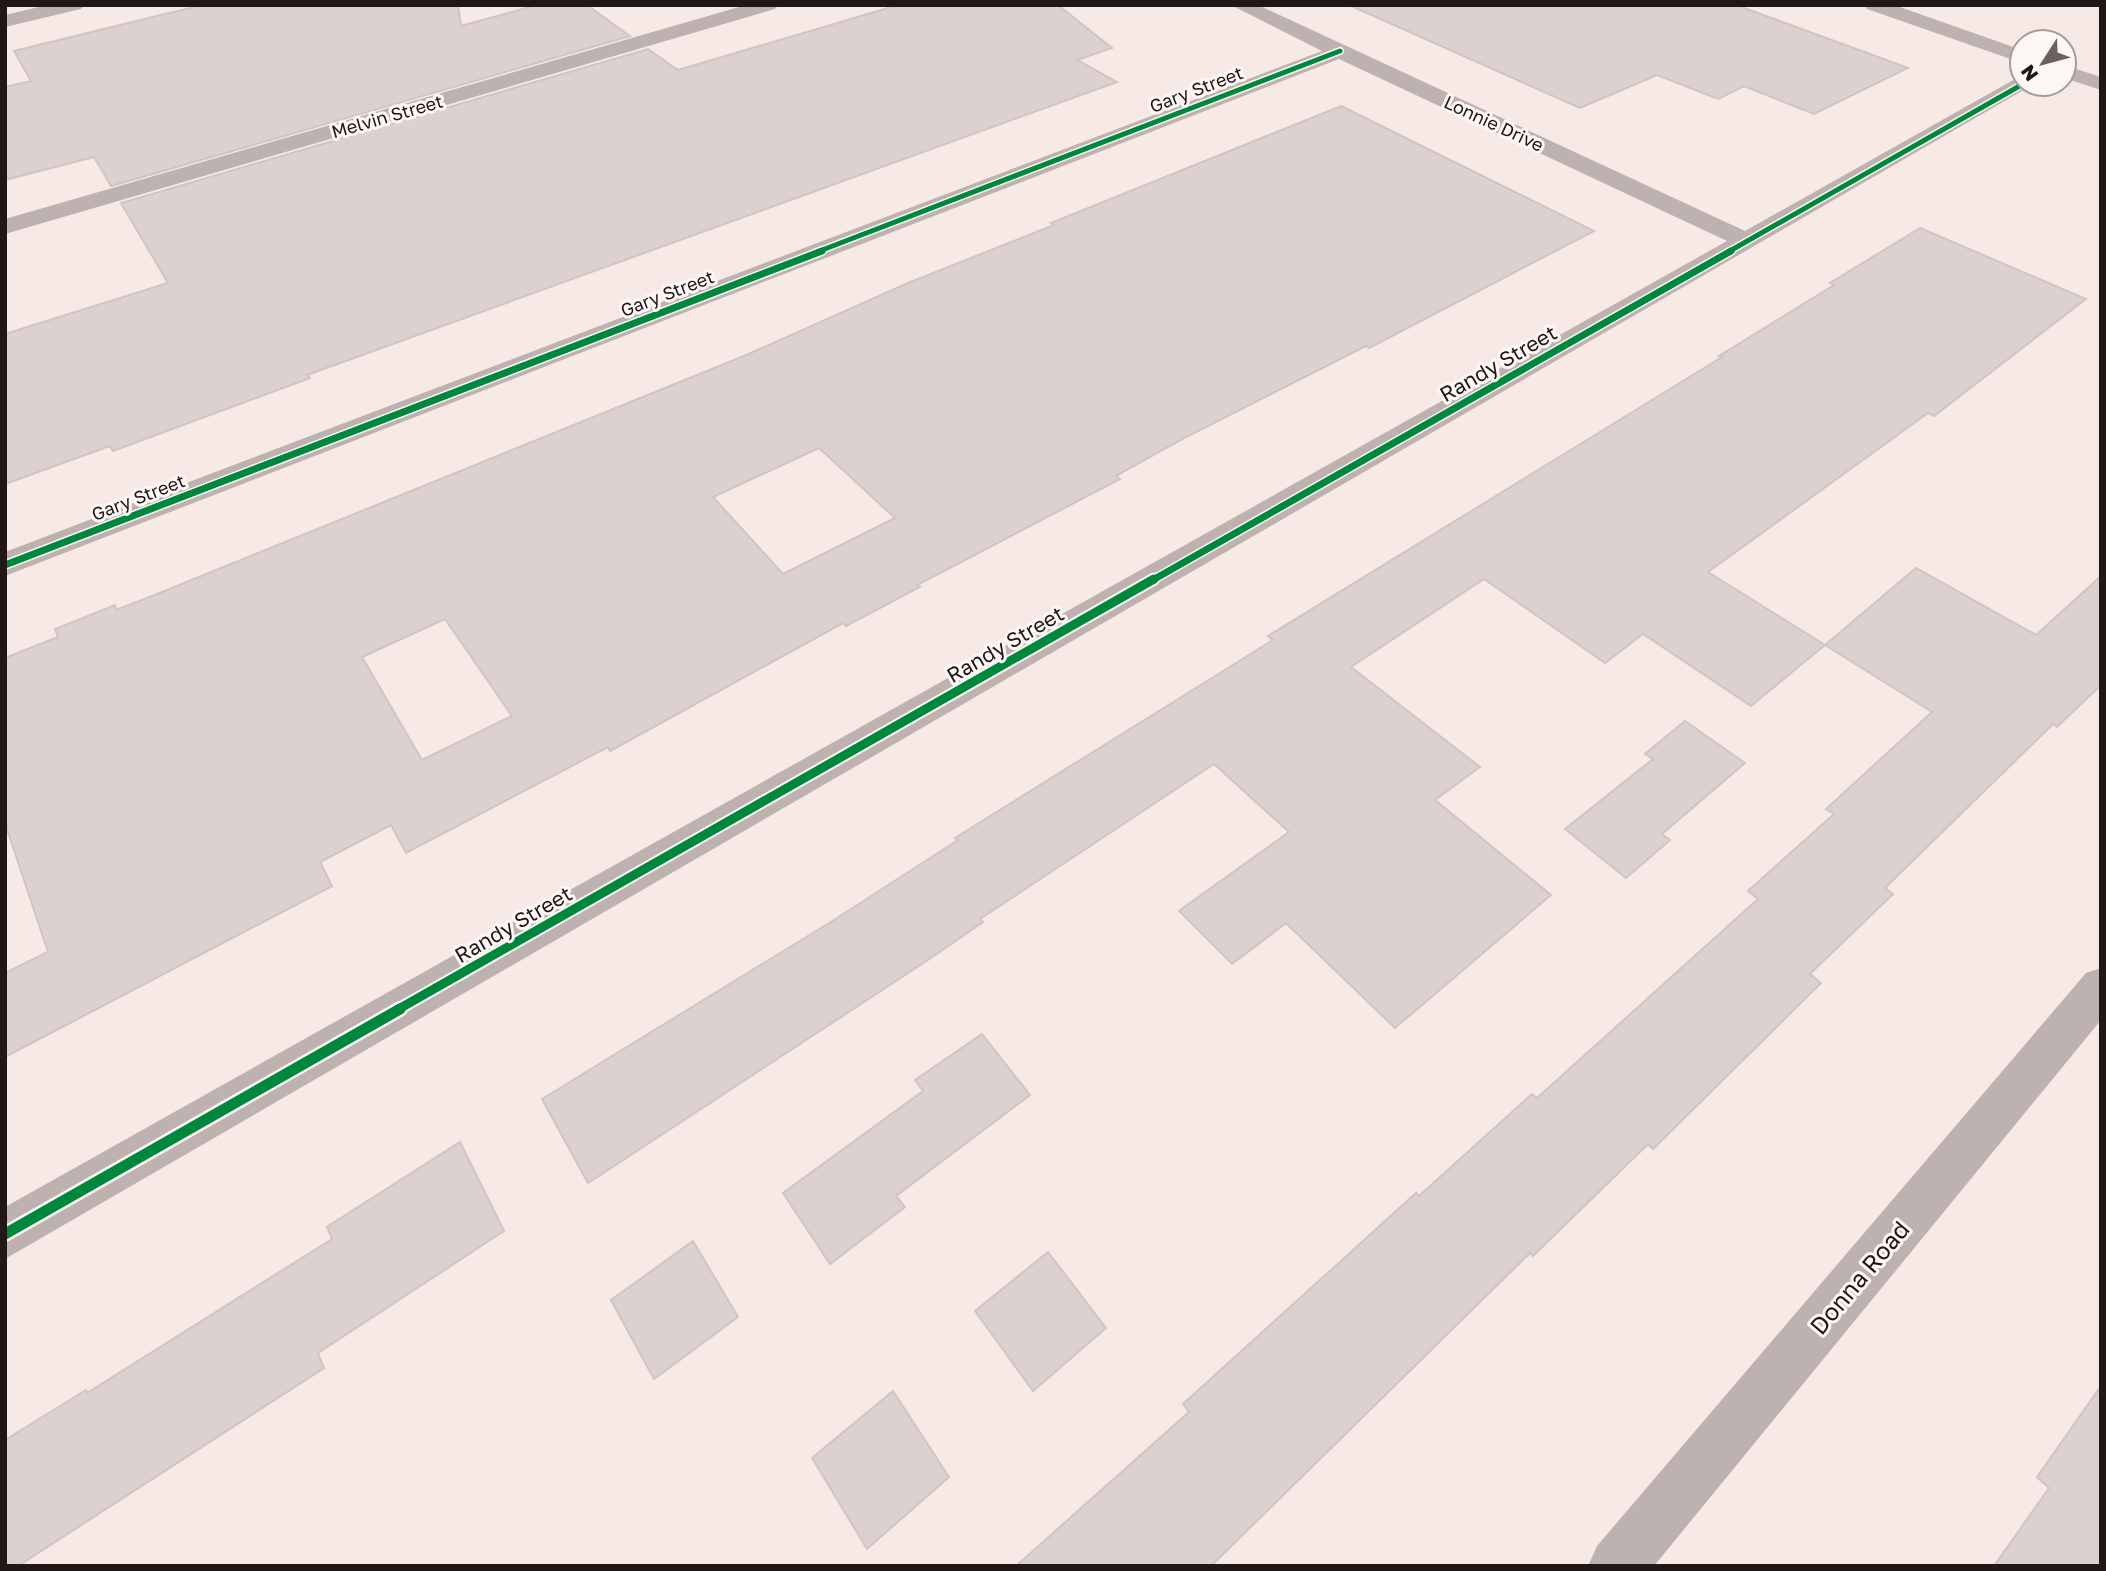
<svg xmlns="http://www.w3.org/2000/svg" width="2106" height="1571" viewBox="0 0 2106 1571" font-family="'Golos Text',sans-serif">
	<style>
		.building { fill: #dcd1ce; stroke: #cfc5c2; stroke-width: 2; fill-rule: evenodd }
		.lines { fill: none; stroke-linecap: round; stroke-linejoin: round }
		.minor { fill: #bdb2af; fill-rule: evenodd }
		.cycleway-far3-casing { stroke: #fcf6f5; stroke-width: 8 }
		.cycleway-far2-casing { stroke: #fcf6f5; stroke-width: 10 }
		.cycleway-far1-casing { stroke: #fcf6f5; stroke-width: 13 }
		.cycleway-casing { stroke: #fcf6f5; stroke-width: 16 }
		.cycleway-far3 { stroke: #00873e; stroke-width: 5 }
		.cycleway-far2 { stroke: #00873e; stroke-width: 7 }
		.cycleway-far1 { stroke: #00873e; stroke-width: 9 }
		.cycleway { stroke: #00873e; stroke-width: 11 }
		.labels { text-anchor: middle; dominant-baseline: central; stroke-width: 6; stroke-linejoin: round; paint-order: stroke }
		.far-street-label { font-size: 18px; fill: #211816; stroke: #fcf6f5 }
		.street-label { font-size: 21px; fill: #211816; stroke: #fcf6f5 }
		.near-street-label { font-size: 24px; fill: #211816; stroke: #fcf6f5 }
	</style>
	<rect width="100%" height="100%" fill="#f7e9e5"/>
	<g class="building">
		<path d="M 202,5 L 458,5 L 461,26 L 537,5 L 587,5 L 630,36 L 111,186 L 94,157 L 5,180 L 5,87 L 31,81 L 14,51 Z"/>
		<path d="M 898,5 L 1058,5 L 1112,48 L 1077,60 L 1117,82 L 307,375 L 310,378 L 113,451 L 110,446 L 5,484 L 5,334 L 168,283 L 121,203 L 648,49 L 678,70 Z"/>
		<path d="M 1349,5 L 1736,5 L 1908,68 L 1814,114 L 1744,86 L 1718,99 L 1657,75 L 1580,108 Z"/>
		<path d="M 1341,106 L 1594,231 L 1369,348 L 1366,346 L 1188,436 L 1116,476 L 1120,479 L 917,585 L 920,587 L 846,626 L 843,623 L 610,751 L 608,747 L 406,853 L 391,825 L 320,862 L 332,886 L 5,1057 L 5,973 L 48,952 L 5,823 L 5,658 L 58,637 L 55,629 L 115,605 L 116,610 L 157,594 L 744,356 L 908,283 L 1054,225 L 1051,223 ZM 819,448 L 895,518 L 783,574 L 713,497 ZM 445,619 L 512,716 L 422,760 L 362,657 Z"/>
		<path d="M 1920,228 L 2086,299 L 1934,416 L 1928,413 L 1708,572 L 1825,645 L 1916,568 L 2036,635 L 2101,576 L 2101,685 L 2057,727 L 2053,724 L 1885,888 L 1893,894 L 1810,974 L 1821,983 L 1729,1074 L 1653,1149 L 1648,1144 L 1533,1256 L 1530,1253 L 1211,1566 L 1016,1566 L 1189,1412 L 1183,1404 L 1416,1193 L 1419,1196 L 1532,1094 L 1537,1098 L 1758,899 L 1748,891 L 1834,814 L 1826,809 L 1932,712 L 1825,645 L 1751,706 L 1643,634 L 1605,663 L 1484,579 L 1351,667 L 1480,767 L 1435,800 L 1551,895 L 1395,1028 L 1286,923 L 1232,964 L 1179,911 L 1289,832 L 1214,764 L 980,919 L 983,922 L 925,962 L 588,1183 L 542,1099 L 834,920 L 958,840 L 955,838 L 1273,640 L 1268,636 L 1722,357 L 1719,356 L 1834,285 L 1830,283 Z"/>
		<path d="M 1685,721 L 1745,763 L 1662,834 L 1670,840 L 1626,878 L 1565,829 L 1653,759 L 1645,754 Z"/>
		<path d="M 982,1034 L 1030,1095 L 896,1196 L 905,1207 L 830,1264 L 783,1193 L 923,1091 L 915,1080 Z"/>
		<path d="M 460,1142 L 504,1231 L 318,1353 L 324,1368 L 18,1566 L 5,1566 L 5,1440 L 86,1390 L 87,1393 L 332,1239 L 327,1227 Z"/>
		<path d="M 693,1241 L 738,1317 L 654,1379 L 611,1300 Z"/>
		<path d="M 1048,1252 L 1106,1328 L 1033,1391 L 975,1311 Z"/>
		<path d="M 2101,1386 L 2101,1566 L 1994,1566 L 2049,1488 L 2037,1477 Z"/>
		<path d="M 893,1391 L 949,1477 L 867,1549 L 812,1458 Z"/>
	</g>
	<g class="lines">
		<g class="minor">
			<path d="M 47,5 L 84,5 L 81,9 L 5,27 L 5,15 Z"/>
			<path d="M 746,5 L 778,5 L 775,9 L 5,234 L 5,219 Z"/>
			<path d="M 1231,5 L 1258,5 L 1745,231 L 2015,79 L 2022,78 L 2022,84 L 2034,84 L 5,1259 L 5,1207 L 1727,241 L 1339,59 L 5,576 L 5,552 L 1322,51 Z"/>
			<path d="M 1864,5 L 1894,5 L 2022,50 L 2022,63 L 1867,9 Z"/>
			<path d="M 2064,65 L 2101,77 L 2101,90 L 2064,78 Z"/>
			<path d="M 2101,968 L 2101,1020 L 1654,1566 L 1588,1566 L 1597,1546 L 2086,973 Z"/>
		</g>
		<g class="cycleway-far3-casing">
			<g id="cycleway-far3">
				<path d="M 817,252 L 1340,51"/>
				<path d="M 1728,252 L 2023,84"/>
			</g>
		</g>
		<g class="cycleway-far2-casing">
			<g id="cycleway-far2">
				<path d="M 5,565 L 822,251"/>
				<path d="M 1151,581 L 1731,251"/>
			</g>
		</g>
		<g class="cycleway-far1-casing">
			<path id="cycleway-far1" d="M 397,1010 L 1154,579"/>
		</g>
		<g class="cycleway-casing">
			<path id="cycleway" d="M 5,1234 L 400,1009"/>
		</g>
		<use href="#cycleway-far3" class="cycleway-far3"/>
		<use href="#cycleway-far2" class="cycleway-far2"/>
		<use href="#cycleway-far1" class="cycleway-far1"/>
		<use href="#cycleway" class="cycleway"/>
	</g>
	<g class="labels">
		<g class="far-street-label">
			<text transform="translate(1196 89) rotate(-21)">Gary Street</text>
			<text transform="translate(387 116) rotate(-16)">Melvin Street</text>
			<text transform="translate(1494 123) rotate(25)">Lonnie Drive</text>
			<text transform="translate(667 293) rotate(-21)">Gary Street</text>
			<text transform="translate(138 497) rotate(-21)">Gary Street</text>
		</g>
		<g class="street-label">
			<text transform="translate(1498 363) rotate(-30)">Randy Street</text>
			<text transform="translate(1005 644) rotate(-30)">Randy Street</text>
			<text transform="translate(513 924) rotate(-30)">Randy Street</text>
		</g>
		<g class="near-street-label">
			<text transform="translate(1859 1277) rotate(-50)">Donna Road</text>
		</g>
	</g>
	<rect width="2106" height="1571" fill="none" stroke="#211816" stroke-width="14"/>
	<g transform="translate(2043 63) rotate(234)"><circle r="33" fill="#fcf6f5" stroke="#a49d9c" stroke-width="2"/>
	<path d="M0-5L12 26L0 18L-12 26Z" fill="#6c615e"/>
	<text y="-10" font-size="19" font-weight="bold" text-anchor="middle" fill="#211816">N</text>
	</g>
</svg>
